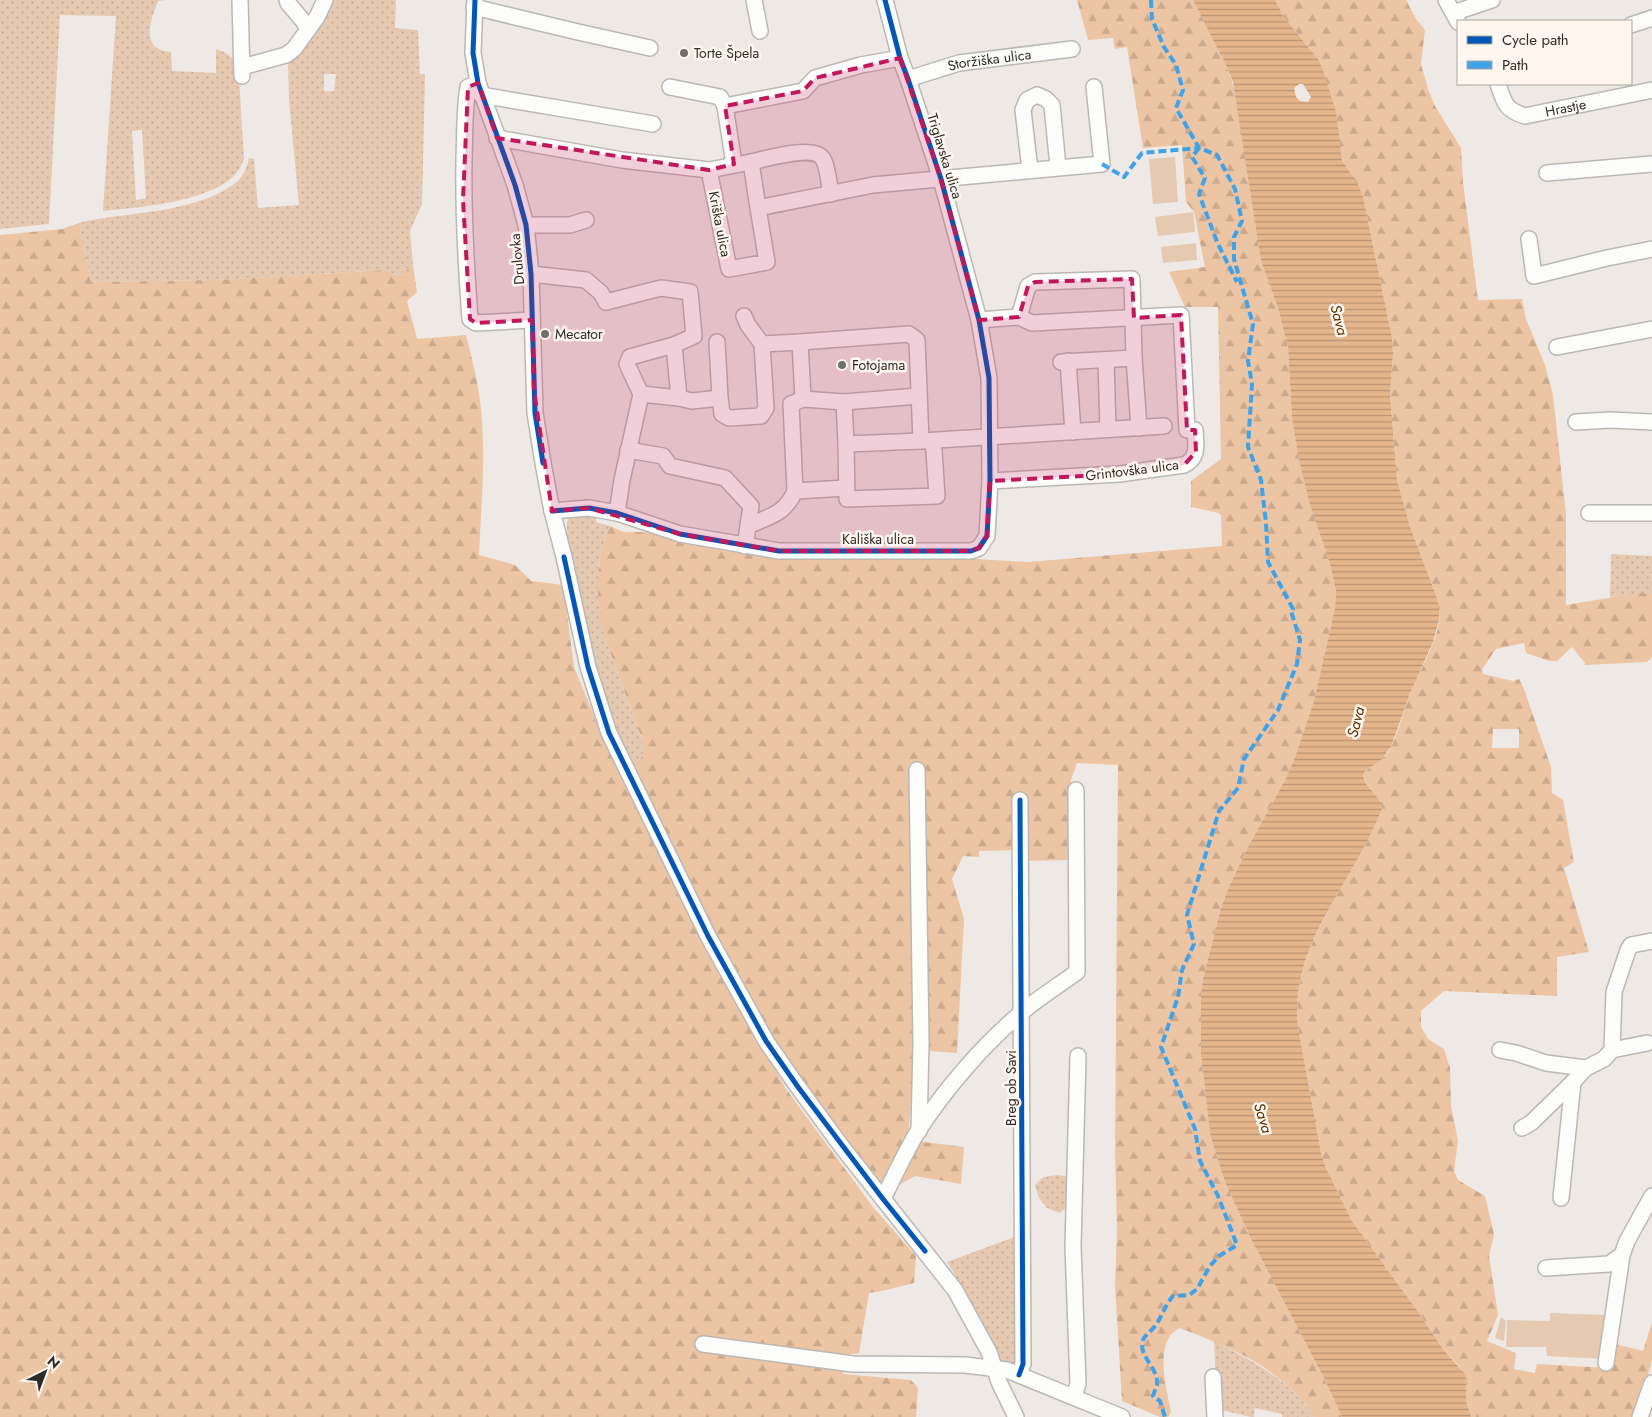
<svg xmlns="http://www.w3.org/2000/svg" width="1652" height="1417" viewBox="0 0 1652 1417" font-family="Jost,sans-serif">
	<style>
		.grass { fill: url(#grass-dots); fill-rule: evenodd }
		.forest { fill: url(#forest-firs); fill-rule: evenodd }
		.green { fill: #e5c9b1 }
		.water { fill: url(#water-rules); fill-rule: evenodd }
		.lines { fill: none; stroke-linecap: round; stroke-linejoin: round }
		.minor-casing { stroke: #bbb8b4; stroke-width: 18 }
		.minor { stroke: #fcfcfb; stroke-width: 15 }
		.quiet { stroke: #3ea3eb; stroke-width: 4; stroke-dasharray: 8 4; stroke-linecap: butt }
		.cycleway-casing { stroke: #fef6ef; stroke-width: 8 }
		.cycleway { stroke: #0057b8; stroke-width: 5 }
		.marked { fill: #c2185b; fill-opacity: 0.2; stroke: #c2185b; stroke-width: 4; stroke-dasharray: 10 6; stroke-linejoin: round }
		.poi-dot { fill: #726e6a; stroke: #fef6ef; stroke-width: 2 }
		.labels { text-anchor: middle; dominant-baseline: central; stroke-width: 5; stroke-linejoin: round; paint-order: stroke }
		.poi-label { font-size: 14px; fill: #2f2b28; stroke: #fef6ef; text-anchor: start }
		.street-label { font-size: 14px; fill: #2f2b28; stroke: #fef6ef }
		.water-label { font-size: 15px; font-style: italic; fill: #5b3001; stroke: #fef6ef }
	</style>
	<defs>
		<pattern id="grass-dots" width="8" height="8" patternUnits="userSpaceOnUse" patternTransform="scale(1.25)"><rect width="8" height="8" fill="#e5c9b1"/><path d="M2 2h.1M6 6h.1" fill="none" stroke="#c5ad98" stroke-width="1.8" stroke-linecap="round"/></pattern>
		<pattern id="forest-firs" width="22" height="20" patternUnits="userSpaceOnUse" patternTransform="scale(1.25)"><rect width="22" height="20" fill="#ecc5a4"/><path d="M5 1l3.5 6h-7zM16 11l3.5 6h-7z" fill="#cba98d"/></pattern>
		<pattern id="water-rules" width="6" height="5" patternUnits="userSpaceOnUse" patternTransform="scale(1.25)"><rect width="6" height="5" fill="#e5b58c"/><path d="M0 2.5h6" fill="none" stroke="#ba9372"/></pattern>
	</defs>
	<rect width="100%" height="100%" fill="#eee9e4"/>
	<g class="grass">
		<path d="M 0,0 L 166,0 L 158,1 C 151,19 139,50 171,52 L 172,71 L 216,73 L 216,49 L 224,52 L 238,62 L 244,159 C 241,167 236,175 228,181 C 196,203 141,207 103,211 L 116,16 L 60,15 L 49,224 L 0,229 ZM 142,130 L 146,198 L 136,200 L 132,131 Z"/>
		<path d="M 329,0 L 396,0 L 395,28 L 418,30 L 420,74 L 425,74 L 422,204 L 410,231 L 413,266 L 398,276 L 385,270 L 216,280 L 91,282 L 80,231 L 82,222 C 127,212 193,213 231,186 C 241,180 247,170 249,158 L 254,159 L 258,208 L 299,205 L 289,100 L 288,57 ZM 324,74 L 336,74 L 334,91 L 324,91 Z"/>
		<path d="M 573,514 L 590,514 L 596,517 L 596,522 L 610,526 L 605,538 L 598,567 L 605,638 L 642,739 C 644,753 646,756 633,764 L 616,729 L 593,664 L 575,579 L 567,534 L 567,521 Z"/>
		<path d="M 1611,554 L 1652,556 L 1652,594 L 1610,597 Z"/>
		<path d="M 1058,1175 L 1072,1177 L 1071,1203 L 1060,1213 L 1047,1208 L 1039,1198 L 1035,1185 L 1043,1177 Z"/>
		<path d="M 1020,1235 L 1015,1367 L 1006,1368 L 996,1360 L 956,1284 L 956,1276 L 947,1262 Z"/>
		<path d="M 1214,1341 C 1253,1361 1290,1380 1315,1417 L 1282,1417 L 1282,1414 L 1255,1408 L 1254,1417 L 1251,1417 L 1217,1409 Z"/>
	</g>
	<g class="forest">
		<path d="M 1077,0 L 1193,0 C 1209,31 1230,63 1236,98 L 1261,261 L 1278,308 L 1288,347 L 1292,419 L 1298,454 L 1316,521 L 1330,564 L 1336,591 L 1335,608 L 1314,701 L 1294,760 L 1285,780 L 1248,847 L 1228,889 L 1221,908 L 1203,979 L 1201,996 L 1201,1055 L 1210,1134 L 1225,1182 L 1251,1239 L 1324,1378 L 1342,1417 L 1315,1417 C 1284,1370 1230,1346 1179,1328 C 1176,1330 1172,1333 1170,1336 C 1157,1356 1167,1391 1171,1412 L 1168,1417 L 1160,1417 L 1122,1401 L 1115,1286 L 1117,1231 L 1115,1150 L 1118,765 L 1077,763 L 1071,780 L 1069,830 L 1070,860 L 1022,861 L 1022,850 L 979,851 L 979,857 L 963,856 L 952,879 L 964,919 L 957,1053 L 915,1050 L 908,1140 L 964,1147 L 961,1184 L 915,1176 L 886,1192 C 842,1131 793,1073 755,1007 C 709,929 673,845 633,764 C 646,756 644,753 642,739 L 605,638 C 595,601 594,562 610,526 L 623,532 L 646,532 L 687,542 L 1028,562 L 1222,546 L 1221,516 L 1219,513 L 1191,507 L 1191,481 L 1221,459 L 1218,307 L 1185,307 L 1169,272 L 1205,267 L 1194,212 L 1186,202 L 1182,145 L 1143,148 L 1127,47 L 1115,49 L 1113,38 L 1088,40 Z"/>
		<path d="M 1275,0 L 1406,0 L 1416,19 L 1425,30 L 1421,64 L 1428,89 L 1435,106 L 1461,148 L 1463,182 L 1478,300 L 1522,299 L 1526,319 L 1545,365 L 1553,395 L 1566,515 L 1566,605 L 1638,593 L 1652,594 L 1652,657 L 1647,662 L 1584,665 L 1585,663 L 1572,647 L 1557,661 L 1549,661 L 1526,653 L 1524,643 L 1496,649 L 1482,669 L 1483,674 L 1513,681 L 1519,679 L 1524,689 L 1551,767 L 1552,793 L 1563,800 L 1574,862 L 1564,868 L 1589,952 L 1557,957 L 1557,996 L 1444,991 L 1421,1011 L 1421,1027 L 1428,1039 L 1444,1049 L 1450,1068 L 1451,1106 L 1458,1141 L 1454,1171 L 1458,1180 L 1485,1196 L 1494,1234 L 1489,1256 L 1498,1315 L 1487,1341 L 1516,1353 L 1514,1369 L 1535,1373 L 1537,1364 L 1608,1368 L 1611,1343 L 1643,1351 L 1652,1322 L 1652,1359 L 1644,1392 L 1634,1417 L 1471,1417 L 1466,1400 L 1467,1380 L 1460,1367 L 1443,1349 L 1419,1313 L 1352,1221 L 1326,1168 L 1321,1153 L 1298,1027 C 1291,956 1333,907 1364,847 C 1371,835 1376,822 1382,809 L 1377,797 L 1370,791 L 1363,775 C 1369,764 1384,761 1390,749 C 1399,732 1403,711 1410,694 C 1419,671 1435,647 1439,622 C 1440,613 1438,604 1436,595 L 1410,527 L 1397,480 L 1390,395 L 1393,354 L 1392,338 L 1363,196 C 1354,178 1343,168 1339,148 L 1311,50 L 1284,17 ZM 1493,729 L 1519,729 L 1519,748 L 1492,748 Z"/>
		<path d="M 82,222 L 80,231 L 91,282 L 216,280 L 385,270 L 398,276 L 413,266 L 417,292 L 407,301 L 417,339 L 466,335 C 472,360 479,384 481,410 C 486,458 481,507 479,555 L 515,565 L 531,581 L 563,585 L 574,667 L 611,757 L 655,844 L 753,1029 L 786,1089 L 873,1207 L 916,1256 L 914,1283 L 882,1291 L 869,1293 L 859,1353 L 845,1355 L 843,1374 L 911,1380 L 918,1388 L 916,1417 L 0,1417 L 0,235 L 62,229 Z"/>
	</g>
	<g class="green">
		<path d="M 1175,157 L 1178,202 L 1153,204 L 1149,159 Z"/>
		<path d="M 1193,212 L 1195,232 L 1158,236 L 1155,217 Z"/>
		<path d="M 1196,243 L 1197,260 L 1163,263 L 1161,247 Z"/>
		<path d="M 1550,1313 L 1604,1315 L 1603,1359 L 1547,1356 L 1546,1347 L 1506,1347 L 1507,1320 L 1550,1321 Z"/>
		<path d="M 1501,1317 L 1506,1321 L 1504,1341 L 1495,1338 Z"/>
	</g>
	<path class="water" d="M 1193,0 L 1275,0 L 1284,17 L 1318,59 L 1323,70 L 1336,112 L 1342,160 L 1358,185 L 1363,196 L 1392,338 L 1393,354 L 1390,395 L 1397,480 L 1410,527 L 1436,595 L 1439,607 L 1439,620 L 1433,642 L 1409,696 L 1391,747 L 1381,760 L 1366,770 L 1363,775 C 1367,792 1381,795 1382,809 C 1376,822 1371,835 1364,847 C 1333,907 1291,955 1298,1027 L 1321,1153 L 1326,1168 L 1352,1221 L 1419,1313 L 1443,1349 L 1465,1374 L 1467,1380 L 1466,1400 L 1471,1417 L 1342,1417 L 1324,1378 L 1251,1239 L 1225,1182 L 1210,1134 L 1201,1055 L 1201,995 L 1203,979 L 1221,908 L 1228,889 L 1248,847 L 1285,780 L 1294,760 L 1314,701 L 1335,608 L 1336,591 L 1330,564 L 1309,501 L 1298,455 L 1292,419 L 1288,347 L 1278,308 L 1261,261 L 1233,82 L 1227,67 ZM 1299,84 L 1303,84 L 1311,97 L 1308,102 L 1300,101 L 1296,97 L 1294,88 Z"/>
	<g class="lines">
		<g class="minor-casing">
			<g id="minor">
				<path d="M 240,0 L 242,76"/>
				<path d="M 287,0 L 288,3 L 308,27"/>
				<path d="M 475,0 L 473,53 L 478,83 L 515,185 L 526,225 L 531,274 L 535,413 L 543,463 L 552,511 L 564,557 L 588,667 L 609,733 L 708,936 L 766,1041 L 798,1087 L 842,1147 L 955,1290 L 989,1352 L 999,1382 L 1016,1417"/>
				<path d="M 754,0 L 760,31"/>
				<path d="M 1446,0 L 1458,22"/>
				<path d="M 474,7 L 578,32 L 650,48"/>
				<path d="M 1453,13 L 1492,0"/>
				<path d="M 1631,25 L 1652,18"/>
				<path d="M 242,67 L 286,55 L 294,49 L 317,17 L 325,0"/>
				<path id="s1" d="M 908,79 L 959,63 L 1072,49"/>
				<path d="M 478,83 L 468,87 C 464,111 465,135 464,159 C 463,212 466,265 470,319 L 476,323 L 532,320"/>
				<path id="s2" d="M 1498,84 C 1504,102 1505,110 1525,116 L 1652,90"/>
				<path d="M 670,87 L 720,97 L 725,106 L 803,91 L 815,78 L 861,65 L 900,58"/>
				<path d="M 481,95 L 653,124"/>
				<path d="M 725,106 L 734,164"/>
				<path d="M 497,138 L 622,160 L 709,170"/>
				<path d="M 751,162 C 765,159 815,144 823,159 C 828,167 829,185 831,194"/>
				<path d="M 1030,170 L 1023,110 L 1027,100 L 1037,95 L 1046,99 L 1052,105 L 1058,167"/>
				<path d="M 1547,173 L 1652,164"/>
				<path d="M 758,208 L 767,262 L 729,269 L 709,170 L 751,162 L 758,208 L 873,185 L 1102,164 L 1094,87"/>
				<path d="M 526,225 L 570,225 L 586,220"/>
				<path d="M 1529,239 L 1534,276 L 1607,258 L 1652,249"/>
				<path d="M 531,274 L 586,280 L 601,293 L 606,302 L 661,288 L 690,292 L 694,336 L 674,345 L 630,357 L 627,364 L 641,394 L 622,480 L 617,513"/>
				<path d="M 744,316 L 748,325 L 762,344"/>
				<path d="M 1019,317 L 1028,286 L 1035,282 L 1132,279 L 1134,358 L 1139,428"/>
				<path d="M 979,320 L 1019,317 L 1032,323 L 1181,315 L 1187,430 L 1195,430 C 1196,445 1199,458 1184,465 L 1119,474 L 990,481"/>
				<path d="M 717,342 L 720,398 L 722,414 L 729,418 L 761,416 L 766,408 L 762,344"/>
				<path d="M 762,344 L 800,342"/>
				<path d="M 674,345 L 679,398"/>
				<path d="M 1557,347 L 1652,329"/>
				<path d="M 1106,360 L 1108,429"/>
				<path d="M 1068,361 L 1073,432"/>
				<path d="M 1061,362 L 1134,358"/>
				<path d="M 641,394 L 679,398 L 692,401 L 720,398"/>
				<path d="M 803,399 L 800,342 L 909,334 L 917,340 L 921,441"/>
				<path d="M 844,402 L 919,396"/>
				<path d="M 1576,422 L 1610,420 L 1652,422"/>
				<path d="M 846,444 L 847,499 L 937,496 L 934,451 L 932,441"/>
				<path d="M 628,450 L 663,456 L 670,466 L 725,478 L 751,506 L 745,546"/>
				<path d="M 846,488 L 795,491 L 791,404 L 803,399 L 844,402 L 846,444 L 921,441 L 1164,426"/>
				<path d="M 552,511 L 589,508 L 617,513 L 680,534 L 779,551 L 971,551 L 979,548 L 987,536 L 990,481 L 989,378 L 979,320 L 941,179 L 908,79 L 900,58 L 885,0"/>
				<path d="M 1589,513 L 1652,513"/>
				<path d="M 748,526 C 770,516 785,514 795,491"/>
				<path d="M 917,770 L 921,1042 L 919,1131"/>
				<path d="M 1500,1050 L 1516,1053 L 1546,1063 L 1586,1068"/>
				<path d="M 1612,1050 L 1647,1043"/>
				<path d="M 1522,1128 L 1531,1123 L 1573,1082"/>
				<path d="M 1561,1198 L 1573,1082 L 1586,1068 L 1604,1059 L 1612,1050 L 1614,992 L 1628,950 L 1631,945 L 1652,941"/>
				<path d="M 883,1199 C 894,1176 905,1153 918,1131 C 945,1089 983,1045 1021,1013 C 1038,998 1058,986 1077,972 L 1076,790"/>
				<path d="M 1546,1268 L 1609,1264 L 1622,1255"/>
				<path d="M 703,1344 L 853,1364 L 965,1365 L 1007,1370 L 1122,1417"/>
				<path d="M 1606,1363 L 1622,1255 L 1627,1241 L 1652,1196"/>
				<path d="M 1019,1375 L 1023,1364 L 1020,800"/>
				<path d="M 1213,1377 L 1215,1417"/>
				<path d="M 1074,1396 L 1078,1384 L 1073,1246 L 1078,1056"/>
				<path d="M 1640,1417 L 1652,1383"/>
			</g>
		</g>
		<use href="#minor" class="minor"/>
		<g class="quiet">
			<path d="M 1151,0 L 1152,19 L 1164,47 L 1176,65 L 1183,90 L 1176,108 L 1199,148 L 1217,155 L 1235,189 L 1242,221 L 1234,237 L 1234,259 L 1253,324 L 1248,361 L 1252,384 L 1248,447 L 1261,480 L 1266,523 L 1268,562 L 1293,609 L 1291,611 L 1300,640 L 1297,664 L 1278,710 L 1244,759 L 1238,788 L 1219,811 L 1187,915 L 1194,944 L 1182,970 L 1178,997 L 1161,1047 L 1195,1129 L 1200,1161 L 1218,1196 L 1237,1245 L 1219,1256 L 1210,1266 L 1197,1289 L 1189,1295 L 1173,1296 C 1165,1305 1162,1317 1155,1326 C 1150,1333 1142,1336 1142,1345 C 1142,1359 1159,1370 1157,1385 C 1156,1388 1154,1392 1153,1396 L 1160,1401 L 1165,1417"/>
			<path d="M 1199,148 L 1192,157 L 1205,178 L 1199,194 L 1217,242 L 1237,282"/>
			<path d="M 1102,164 L 1124,177 L 1142,153 L 1199,148"/>
		</g>
		<g class="cycleway-casing">
			<g id="cycleway">
				<path d="M 475,0 L 473,53 L 478,83 L 515,185 L 526,225 L 531,274 L 535,413 L 543,463"/>
				<path d="M 552,511 L 589,508 L 617,513 L 680,534 L 779,551 L 971,551 L 979,548 L 987,536 L 990,481 L 989,378 L 979,320 L 941,179 L 908,79 L 900,58 L 885,0"/>
				<path d="M 564,557 L 588,667 L 609,733 L 708,936 L 766,1041 L 798,1087 L 883,1199 L 925,1251"/>
				<path d="M 1019,1375 L 1023,1364 L 1020,800"/>
			</g>
		</g>
		<use href="#cycleway" class="cycleway"/>
	</g>
	<path class="marked" d="M 900,58 L 941,179 L 979,320 L 1019,317 L 1028,286 L 1035,282 L 1132,279 L 1134,318 L 1181,315 L 1187,430 L 1195,430 L 1196,452 L 1184,465 L 1119,474 L 990,481 L 987,536 L 979,548 L 971,551 L 779,551 L 680,534 L 589,508 L 552,511 L 534,391 L 532,320 L 476,323 L 470,319 L 463,200 L 468,87 L 478,83 L 497,138 L 709,170 L 734,164 L 725,106 L 803,91 L 815,78 Z"/>
	<g class="poi-dot">
		<circle cx="684" cy="53" r="5"/>
		<circle cx="545" cy="334" r="5"/>
		<circle cx="842" cy="365" r="5"/>
	</g>
	<g class="labels">
		<g class="poi-label">
			<text x="694" y="53">Torte Špela</text>
			<text x="555" y="334">Mecator</text>
			<text x="852" y="365">Fotojama</text>
		</g>
		<g class="street-label">
			<text stroke="none"><textPath href="#s1" startOffset="84">Storžiška ulica</textPath></text>
			<text stroke="none"><textPath href="#s2" startOffset="86">Hrastje</textPath></text>
			<text transform="translate(945 156) rotate(73)">Triglavska ulica</text>
			<text transform="translate(720 224) rotate(79)">Kriška ulica</text>
			<text transform="translate(517 259) rotate(-95)">Drulovka</text>
			<text transform="translate(1132 470) rotate(-7)">Grintovška ulica</text>
			<text x="878" y="539">Kališka ulica</text>
			<text transform="translate(1011 1088) rotate(-90)">Breg ob Savi</text>
		</g>
		<g class="water-label">
			<text transform="translate(1339 320) rotate(75)">Sava</text>
			<text transform="translate(1356 722) rotate(-76)">Sava</text>
			<text transform="translate(1263 1118) rotate(73)">Sava</text>
		</g>
	</g>
	<rect x="1457" y="20" width="175" height="65" fill="#fef6ef" stroke="#aba59f"/>
	<rect x="1467" y="36" width="25" height="8" fill="#0057b8" stroke="#aba59f"/>
	<text x="1502" y="45" font-size="15" fill="#2f2b28">Cycle path</text>
	<rect x="1467" y="61" width="25" height="8" fill="#3ea3eb" stroke="#aba59f"/>
	<text x="1502" y="70" font-size="15" fill="#2f2b28">Path</text>
	<g transform="translate(45 1372) rotate(42)" stroke="#fef6ef" stroke-width="4" paint-order="stroke">
	<path d="M0-4L9 19L0 12L-9 19Z" fill="#2f2b28"/>
	<text y="-8" font-size="14" font-weight="bold" text-anchor="middle" fill="#2f2b28">N</text>
	</g>
</svg>
